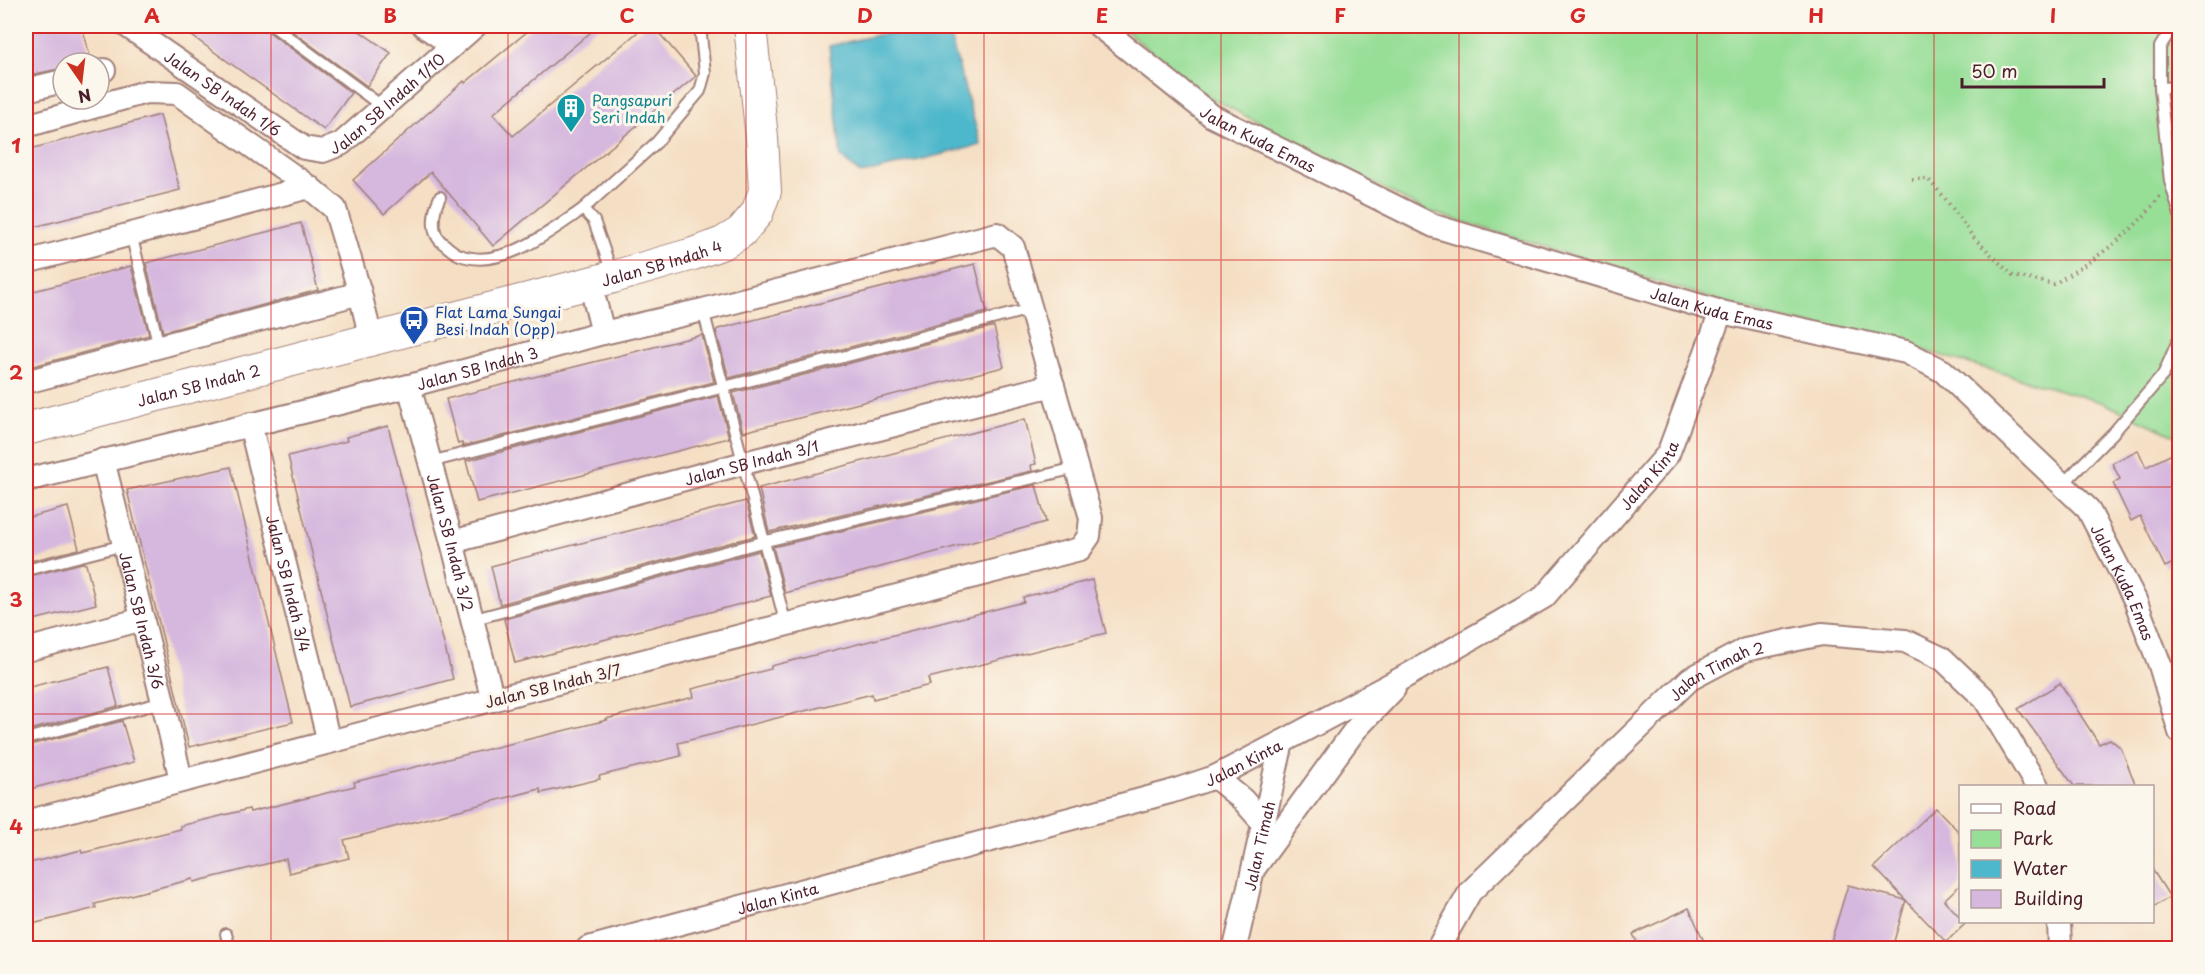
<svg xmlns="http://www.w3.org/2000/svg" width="2205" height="974" viewBox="0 0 2205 974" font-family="'Playpen Sans',sans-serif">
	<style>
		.green { fill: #97de97; stroke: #707e61; stroke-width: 1.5 }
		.water { fill: #4db7cb; stroke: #4c6b7b; stroke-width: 1.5 }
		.building { fill: #d6b7de }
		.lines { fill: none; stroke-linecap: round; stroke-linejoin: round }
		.lane-casing { stroke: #a07f78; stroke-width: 14 }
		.street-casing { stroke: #a07f78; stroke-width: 26 }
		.secondary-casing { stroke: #a07f78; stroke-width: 34 }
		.path { stroke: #a07f78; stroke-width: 4; stroke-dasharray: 1.5 4.5; stroke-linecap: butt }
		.lane { stroke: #fff; stroke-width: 10 }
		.street { stroke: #fff; stroke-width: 22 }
		.secondary { stroke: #fff; stroke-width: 32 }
		.grid { fill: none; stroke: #d62828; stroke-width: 1.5; stroke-opacity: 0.55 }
		.labels { text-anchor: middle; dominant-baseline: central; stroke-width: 6; stroke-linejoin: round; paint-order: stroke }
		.street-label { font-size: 15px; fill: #4a1f2b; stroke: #fbf7ec }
		.culture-label { font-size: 15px; fill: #0d838f; stroke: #fbf7ec; text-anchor: start }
		.transit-label { font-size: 15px; fill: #164399; stroke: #fbf7ec; text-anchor: start }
		.neatline { fill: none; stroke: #d62828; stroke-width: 2 }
		.grid-label { font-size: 20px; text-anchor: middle; font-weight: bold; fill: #d62828 }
	</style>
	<rect width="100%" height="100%" fill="#fbf7ec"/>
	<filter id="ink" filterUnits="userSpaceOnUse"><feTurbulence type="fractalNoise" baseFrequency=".0167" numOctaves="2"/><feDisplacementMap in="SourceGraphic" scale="12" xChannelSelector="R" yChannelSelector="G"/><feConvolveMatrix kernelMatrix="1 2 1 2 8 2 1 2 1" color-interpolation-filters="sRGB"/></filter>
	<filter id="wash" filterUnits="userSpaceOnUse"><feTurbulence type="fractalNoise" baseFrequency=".008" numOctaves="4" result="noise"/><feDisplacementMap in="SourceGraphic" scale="24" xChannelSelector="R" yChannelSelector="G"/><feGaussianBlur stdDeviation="1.35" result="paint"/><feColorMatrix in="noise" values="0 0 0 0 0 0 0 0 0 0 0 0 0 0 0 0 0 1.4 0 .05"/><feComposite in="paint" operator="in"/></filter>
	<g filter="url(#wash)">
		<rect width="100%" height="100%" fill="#f5dfc4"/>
		<path class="green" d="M 1121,26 L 2179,26 L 2179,438 L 2104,403 L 1916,348 L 1769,316 L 1424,210 L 1196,90 Z"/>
		<path class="water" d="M 916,26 L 947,26 L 981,145 L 861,174 L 841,157 L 829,46 Z"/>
		<g id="blocks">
			<g class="building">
				<path d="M 32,26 L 82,26 L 91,60 L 89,63 L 63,63 L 63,68 L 26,76 L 26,27 Z"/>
				<path d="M 178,26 L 266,26 L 269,32 L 351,93 L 324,130 Z"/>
				<path d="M 285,26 L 352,26 L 391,53 L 367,86 Z"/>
				<path d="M 534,26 L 598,26 L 493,114 L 513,136 L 645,26 L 653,26 L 696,76 L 493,246 L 431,172 L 384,214 L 353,180 L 464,81 L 465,83 Z"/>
				<path d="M 160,115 L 180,190 L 26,229 L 26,150 Z"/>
				<path d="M 301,223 L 318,290 L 163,332 L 146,263 Z"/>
				<path d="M 975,264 L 987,312 L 729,378 L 716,331 L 718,329 Z"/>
				<path d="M 131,266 L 149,335 L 26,368 L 26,293 Z"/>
				<path d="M 991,327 L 994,327 L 1004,367 L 743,432 L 733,393 Z"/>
				<path d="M 702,335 L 714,382 L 463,446 L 462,443 L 458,444 L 446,399 Z"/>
				<path d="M 718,396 L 729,438 L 477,502 L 466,461 Z"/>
				<path d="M 1025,419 L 1036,464 L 1031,465 L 1032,471 L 769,532 L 759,488 Z"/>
				<path d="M 388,426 L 453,679 L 350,707 L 288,456 L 347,441 L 346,437 Z"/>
				<path d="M 2138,450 L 2146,467 L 2170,455 L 2180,474 L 2180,560 L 2165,567 L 2140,516 L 2131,521 L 2113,483 L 2120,479 L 2112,463 Z"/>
				<path d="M 231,467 L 293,722 L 189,747 L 127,490 Z"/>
				<path d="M 1036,485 L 1046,522 L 785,593 L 773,547 Z"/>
				<path d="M 746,501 L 755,536 L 500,604 L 491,566 Z"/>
				<path d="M 68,507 L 79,549 L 26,562 L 26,518 Z"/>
				<path d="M 759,551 L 771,596 L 515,663 L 504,619 Z"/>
				<path d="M 82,563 L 86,564 L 96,604 L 26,622 L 26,577 Z"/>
				<path d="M 1092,580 L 1106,633 L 928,678 L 930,685 L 873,699 L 872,694 L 678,743 L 681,756 L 599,776 L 600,779 L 541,793 L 540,789 L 344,840 L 349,858 L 289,873 L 286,859 L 194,882 L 193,879 L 95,904 L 96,908 L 32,924 L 26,899 L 26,864 L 81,850 L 82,853 L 181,829 L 180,826 L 249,809 L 250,812 L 355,786 L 354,782 L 607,720 L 606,719 L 694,697 L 692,689 L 771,669 L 771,666 L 1024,602 L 1023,597 Z"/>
				<path d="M 108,667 L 118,706 L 26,731 L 26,688 Z"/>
				<path d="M 2060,683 L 2099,744 L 2110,739 L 2121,748 L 2136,786 L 2074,786 L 2018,709 Z"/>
				<path d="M 122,721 L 134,762 L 26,790 L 26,746 Z"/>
				<path d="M 1936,808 L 1960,833 L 1960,885 L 1944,900 L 1960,917 L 1960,921 L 1966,923 L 1946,942 L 1874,867 Z"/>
				<path d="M 2152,869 L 2170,897 L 2152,908 Z"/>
				<path d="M 1848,885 L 1906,900 L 1892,948 L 1829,948 Z"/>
				<path d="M 1689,908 L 1707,948 L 1640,948 L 1633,934 Z"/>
			</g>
		</g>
	</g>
	<g filter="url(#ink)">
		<use href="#blocks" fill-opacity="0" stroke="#a07f78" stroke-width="1.5"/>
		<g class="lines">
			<g class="lane-casing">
				<g id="lane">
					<path d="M 273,26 L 383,107"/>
					<path d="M 2173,26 L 2160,47 L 2160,88 L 2170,181 L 2180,215"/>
					<path d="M 2160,88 L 2180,87"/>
					<path d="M 440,197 C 433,211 429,234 444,244 C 449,248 454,253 460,255 C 501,271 551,231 583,209 L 594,221 L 612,273"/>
					<path d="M 583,209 L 657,142 L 700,91 L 705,73 L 700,26"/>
					<path d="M 131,234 L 159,346"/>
					<path d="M 703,310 L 786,625"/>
					<path d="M 430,462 L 1031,309"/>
					<path d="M 2062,485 L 2113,433 L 2163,375 L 2180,336"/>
					<path d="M 26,570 L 124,545"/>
					<path d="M 471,620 L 766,541 L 1076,468"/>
					<path d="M 26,739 L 163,702"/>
					<path d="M 226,934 L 230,948"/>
				</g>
			</g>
			<g class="street-casing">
				<g id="street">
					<path id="s1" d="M 127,26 L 304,148 L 323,151 L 341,144 L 475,26"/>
					<path d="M 424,26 L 452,45"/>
					<path id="s2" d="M 1099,26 L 1212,116 L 1434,226 L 1721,312 L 1906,352 L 1943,371 L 2088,509 L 2135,600 L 2160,665 L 2180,732"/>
					<path d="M 99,71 L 104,70"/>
					<path d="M 26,90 L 63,81"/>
					<path d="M 26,126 L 146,92 L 177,93 L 309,187 L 335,209 L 360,293 L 371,339"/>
					<path d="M 26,262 L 309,187"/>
					<path d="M 590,282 L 603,333"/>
					<path d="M 26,382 L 360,293"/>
					<path id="s3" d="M 409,386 L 452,542 L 493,700"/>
					<path id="s4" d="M 250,424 L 329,742"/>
					<path id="s5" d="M 103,460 L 163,702 L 181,780"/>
					<path id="s6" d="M 26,480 L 409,386 L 603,333 L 703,310 L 997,234 L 1013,247 L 1091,518 L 1089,536 L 1080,549 L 413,720 L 26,822"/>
					<path id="s7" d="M 452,542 L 744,463 L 1053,385"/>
					<path d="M 26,650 L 143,619"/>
					<path d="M 1215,777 L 1243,800 L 1264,824"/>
					<path d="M 1255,867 L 1355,730 L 1394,689"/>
					<path d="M 2059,922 L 2060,948"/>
					<path id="s8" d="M 588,948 L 1170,792 L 1215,777 L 1282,742 L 1408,675 L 1544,597 L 1668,454 L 1721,312"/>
					<path id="s9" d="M 1235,948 L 1282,742"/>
					<path id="s10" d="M 1438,948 L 1470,892 L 1690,679 L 1745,650 L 1822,634 L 1905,641 L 1943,659 L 1985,699 L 2037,786"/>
				</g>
			</g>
			<g class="secondary-casing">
				<g id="secondary">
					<path id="s11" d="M 26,429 L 613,277 L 693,254 L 723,243 L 741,232 L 757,213 L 765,191 L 762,138 L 750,26"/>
				</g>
			</g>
			<path class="path" d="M 1912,179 L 1928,179 L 1944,197 L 1973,237 L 2013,276 L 2054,284 C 2095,259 2131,236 2160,196"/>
			<use href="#lane" class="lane"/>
			<use href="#street" class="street"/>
			<use href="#secondary" class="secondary"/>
		</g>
	</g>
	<path class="grid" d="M 271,26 L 271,948M 508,26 L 508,948M 746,26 L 746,948M 984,26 L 984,948M 1221,26 L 1221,948M 1459,26 L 1459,948M 1697,26 L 1697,948M 1934,26 L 1934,948M 26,260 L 2180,260M 26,487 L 2180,487M 26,714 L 2180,714"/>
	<defs>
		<g id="building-pin" transform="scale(1.5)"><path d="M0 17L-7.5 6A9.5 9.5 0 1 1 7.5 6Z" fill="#0f9aa8" stroke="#fbf7ec"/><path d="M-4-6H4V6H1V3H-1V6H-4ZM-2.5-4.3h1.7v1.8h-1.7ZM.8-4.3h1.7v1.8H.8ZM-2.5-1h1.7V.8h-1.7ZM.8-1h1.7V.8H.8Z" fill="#fff"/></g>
		<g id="bus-pin" transform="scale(1.5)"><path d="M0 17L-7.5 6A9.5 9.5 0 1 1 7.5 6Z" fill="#1a4fb4" stroke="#fbf7ec"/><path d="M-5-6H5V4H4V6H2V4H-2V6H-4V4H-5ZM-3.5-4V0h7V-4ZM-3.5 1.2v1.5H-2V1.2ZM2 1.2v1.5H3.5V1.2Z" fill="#fff"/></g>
	</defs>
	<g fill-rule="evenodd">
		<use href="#building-pin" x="571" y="108"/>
		<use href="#bus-pin" x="414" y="320"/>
	</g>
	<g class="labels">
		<g class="street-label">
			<text stroke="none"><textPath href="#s1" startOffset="117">Jalan SB Indah 1/6</textPath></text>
			<text stroke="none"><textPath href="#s1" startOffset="315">Jalan SB Indah 1/10</textPath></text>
			<text stroke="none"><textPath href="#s2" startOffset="196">Jalan Kuda Emas</textPath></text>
			<text stroke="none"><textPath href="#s11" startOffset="657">Jalan SB Indah 4</textPath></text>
			<text stroke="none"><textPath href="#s2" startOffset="682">Jalan Kuda Emas</textPath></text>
			<text stroke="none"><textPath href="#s6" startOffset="465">Jalan SB Indah 3</textPath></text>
			<text stroke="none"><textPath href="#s11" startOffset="178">Jalan SB Indah 2</textPath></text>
			<text stroke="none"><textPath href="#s7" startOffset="310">Jalan SB Indah 3/1</textPath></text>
			<text stroke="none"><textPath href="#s8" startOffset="1186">Jalan Kinta</textPath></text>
			<text stroke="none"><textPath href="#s3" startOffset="162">Jalan SB Indah 3/2</textPath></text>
			<text stroke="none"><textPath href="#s2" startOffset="1204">Jalan Kuda Emas</textPath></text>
			<text stroke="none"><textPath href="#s4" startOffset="164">Jalan SB Indah 3/4</textPath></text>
			<text stroke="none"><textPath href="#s5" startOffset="165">Jalan SB Indah 3/6</textPath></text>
			<text stroke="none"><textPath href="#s10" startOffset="398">Jalan Timah 2</textPath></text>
			<text transform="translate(553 685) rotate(-14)">Jalan SB Indah 3/7</text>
			<text stroke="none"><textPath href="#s8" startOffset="682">Jalan Kinta</textPath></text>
			<text stroke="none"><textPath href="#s9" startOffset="105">Jalan Timah</textPath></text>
			<text stroke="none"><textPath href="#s8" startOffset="196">Jalan Kinta</textPath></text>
		</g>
		<g class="culture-label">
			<text x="592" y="99">Pangsapuri<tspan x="592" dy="17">Seri Indah</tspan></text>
		</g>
		<g class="transit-label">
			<text x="435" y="311">Flat Lama Sungai<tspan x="435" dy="17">Besi Indah (Opp)</tspan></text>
		</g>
	</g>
	<rect width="2205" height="974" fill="none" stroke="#fbf7ec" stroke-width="66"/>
	<rect x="1959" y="785" width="195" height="138" fill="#fbf7ec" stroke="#b4a19f" stroke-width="1.5"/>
	<rect x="1971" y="804" width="30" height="9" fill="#ffffff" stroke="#b4a19f" stroke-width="1.5"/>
	<text x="2013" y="815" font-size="18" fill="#4a1f2b">Road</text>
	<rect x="1971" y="830" width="30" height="18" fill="#97de97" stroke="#b4a19f" stroke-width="1.5"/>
	<text x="2013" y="845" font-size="18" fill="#4a1f2b">Park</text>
	<rect x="1971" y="860" width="30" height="18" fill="#4db7cb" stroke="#b4a19f" stroke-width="1.5"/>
	<text x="2013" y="875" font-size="18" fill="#4a1f2b">Water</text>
	<rect x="1971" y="890" width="30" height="18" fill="#d6b7de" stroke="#b4a19f" stroke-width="1.5"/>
	<text x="2013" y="905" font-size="18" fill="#4a1f2b">Building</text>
	<g transform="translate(81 81) rotate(166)"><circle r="28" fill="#fbf7ec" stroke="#b4a19f" stroke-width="1.5"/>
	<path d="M0-4.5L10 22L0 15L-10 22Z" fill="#c8321e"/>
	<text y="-9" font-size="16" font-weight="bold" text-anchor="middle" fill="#4a1f2b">N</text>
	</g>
	<path d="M1962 78v9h142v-9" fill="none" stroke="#4a1f2b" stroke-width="3"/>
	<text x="1971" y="78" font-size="18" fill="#4a1f2b" stroke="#fbf7ec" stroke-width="4.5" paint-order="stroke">50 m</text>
	<rect x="33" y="33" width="2139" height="908" class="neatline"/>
	<g class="grid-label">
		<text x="152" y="23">A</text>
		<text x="390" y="23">B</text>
		<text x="627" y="23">C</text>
		<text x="865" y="23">D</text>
		<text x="1102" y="23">E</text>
		<text x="1340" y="23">F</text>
		<text x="1578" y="23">G</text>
		<text x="1816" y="23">H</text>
		<text x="2053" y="23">I</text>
		<text x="16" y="153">1</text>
		<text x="16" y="380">2</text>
		<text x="16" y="607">3</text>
		<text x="16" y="834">4</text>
	</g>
</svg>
